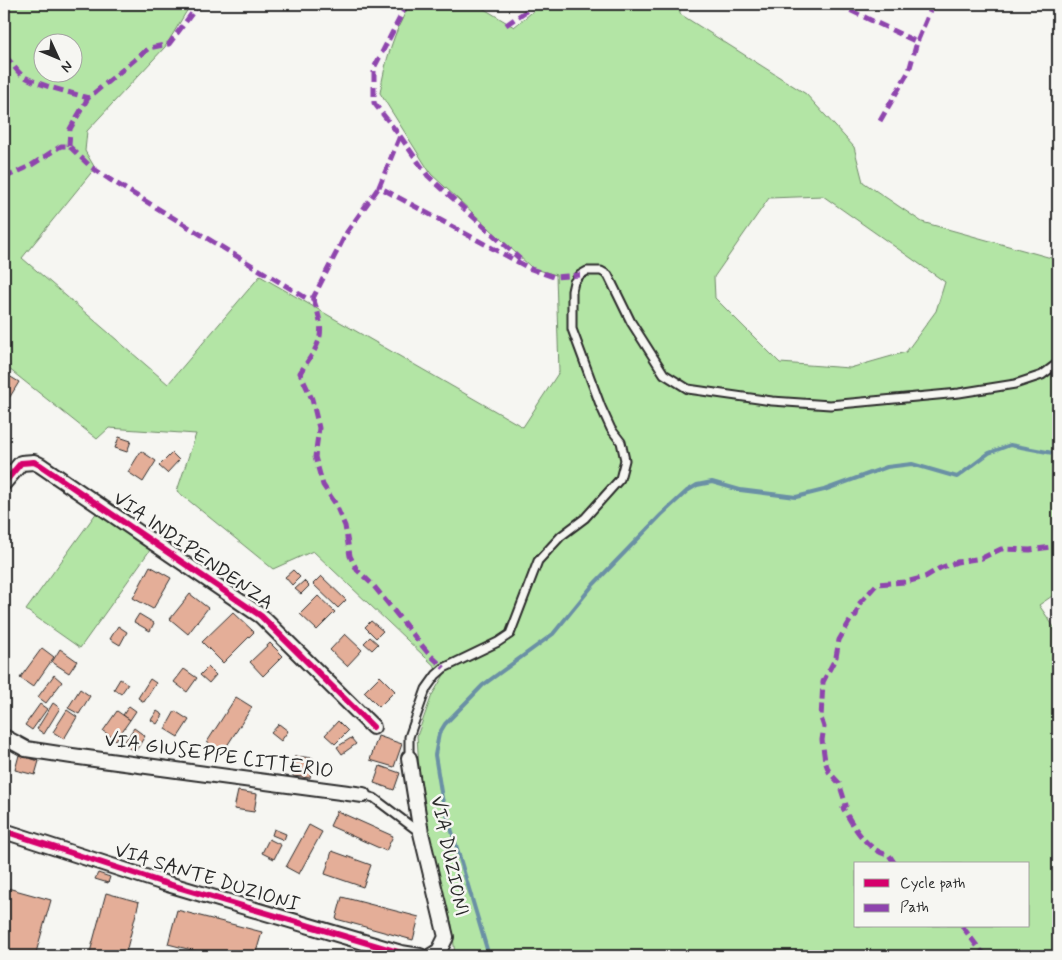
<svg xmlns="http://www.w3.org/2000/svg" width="1062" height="960" viewBox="0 0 1062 960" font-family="Mynerve,sans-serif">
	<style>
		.green { fill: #b3e5a5; stroke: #6f8868; fill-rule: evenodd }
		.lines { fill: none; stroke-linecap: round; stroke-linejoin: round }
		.stream { stroke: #6b90a5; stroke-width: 4 }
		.building { fill: #e4ae98; stroke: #2b2b2b }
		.lane-casing { stroke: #2b2b2b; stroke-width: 11 }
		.street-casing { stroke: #2b2b2b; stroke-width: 18 }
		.lane { stroke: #f6f6f2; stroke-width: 7 }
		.street { stroke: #f6f6f2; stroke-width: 14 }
		.quiet { stroke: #8e44ad; stroke-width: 5; stroke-dasharray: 10 5; stroke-linecap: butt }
		.cycleway-casing { stroke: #f6f6f2; stroke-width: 9 }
		.cycleway { stroke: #d6006c; stroke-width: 6 }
		.labels { text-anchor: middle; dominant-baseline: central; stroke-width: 5; stroke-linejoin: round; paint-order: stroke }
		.street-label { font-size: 20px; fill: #2b2b2b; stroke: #f6f6f2 }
	</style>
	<rect width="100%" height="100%" fill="#f6f6f2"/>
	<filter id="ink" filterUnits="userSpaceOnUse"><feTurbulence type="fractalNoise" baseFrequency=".02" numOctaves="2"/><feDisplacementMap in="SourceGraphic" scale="10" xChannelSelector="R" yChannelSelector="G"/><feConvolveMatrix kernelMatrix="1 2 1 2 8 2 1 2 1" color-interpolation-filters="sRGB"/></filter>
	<g filter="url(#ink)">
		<g class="green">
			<path d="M 4,4 L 191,4 L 165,47 L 87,131 L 85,151 L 95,168 L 22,258 L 168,384 L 260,276 L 523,427 L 559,372 L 556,275 L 532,268 L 431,174 L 380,93 C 385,61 394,32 410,4 L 476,4 L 514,27 L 542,4 L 680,4 L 680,14 L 806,94 L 854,147 L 863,182 L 922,222 L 1055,259 L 1058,258 L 1058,592 L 1039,605 L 1058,633 L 1058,956 L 455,956 L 452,925 L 430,848 L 421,800 L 417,736 L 432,695 L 444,675 L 313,551 L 273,569 L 177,491 L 196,434 L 109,428 L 97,439 L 4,365 ZM 42,42 L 72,42 L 72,72 L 42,72 ZM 823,196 L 945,282 L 936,311 L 906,352 L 850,368 L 780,363 L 715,298 L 714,277 L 769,198 ZM 856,864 L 1028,864 L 1028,926 L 856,926 Z"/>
			<path d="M 97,512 L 150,550 L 80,648 L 26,610 Z"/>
		</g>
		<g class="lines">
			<path class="stream" d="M 489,956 L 442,798 L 435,755 L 439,734 L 445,724 L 483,685 L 553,634 L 593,585 L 661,515 L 687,491 L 697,485 L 712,482 L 740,490 L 796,497 L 824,490 L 887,467 L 912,464 L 957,477 L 989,453 L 1010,445 L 1058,454"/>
		</g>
		<g class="building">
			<path d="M 4,373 L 19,382 L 8,400 L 4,397 Z"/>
			<path d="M 119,437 L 131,441 L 127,452 L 115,448 Z"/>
			<path d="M 141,451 L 156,461 L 143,482 L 128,472 Z"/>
			<path d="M 172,453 L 179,460 L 167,473 L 159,466 Z"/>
			<path d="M 150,566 L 171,578 L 153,609 L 133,598 Z"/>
			<path d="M 293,570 L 300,577 L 292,585 L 285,577 Z"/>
			<path d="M 321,576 L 346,600 L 338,608 L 313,584 Z"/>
			<path d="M 304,581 L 309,586 L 301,594 L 295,589 Z"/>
			<path d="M 190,594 L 208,608 L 188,634 L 170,619 Z"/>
			<path d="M 318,596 L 335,612 L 317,630 L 300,614 Z"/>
			<path d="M 233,612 L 254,632 L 223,663 L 202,642 Z"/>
			<path d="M 139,614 L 154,623 L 150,631 L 134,622 Z"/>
			<path d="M 371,621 L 383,631 L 376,638 L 365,627 Z"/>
			<path d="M 118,626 L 127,632 L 120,645 L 110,639 Z"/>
			<path d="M 345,634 L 362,650 L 347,666 L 330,650 Z"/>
			<path d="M 370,637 L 378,644 L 372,650 L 364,643 Z"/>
			<path d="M 270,643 L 283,656 L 263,676 L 250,662 Z"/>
			<path d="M 42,648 L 54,657 L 33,687 L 20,678 Z"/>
			<path d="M 60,649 L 77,661 L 69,673 L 52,662 Z"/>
			<path d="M 208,667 L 216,675 L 209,683 L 200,675 Z"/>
			<path d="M 184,669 L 197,678 L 187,692 L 174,682 Z"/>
			<path d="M 54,675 L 62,682 L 46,703 L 38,697 Z"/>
			<path d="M 380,676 L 395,691 L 379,707 L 364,692 Z"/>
			<path d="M 120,679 L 128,684 L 121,694 L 114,689 Z"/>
			<path d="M 150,679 L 156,683 L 144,702 L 138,698 Z"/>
			<path d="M 80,689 L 90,696 L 79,714 L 68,708 Z"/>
			<path d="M 236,697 L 252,707 L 223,752 L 207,742 Z"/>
			<path d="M 53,703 L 60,708 L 44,734 L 37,729 Z"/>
			<path d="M 40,704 L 47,709 L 32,730 L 25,725 Z"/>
			<path d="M 129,706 L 136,711 L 130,720 L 123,715 Z"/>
			<path d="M 67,710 L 77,717 L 64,739 L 53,732 Z"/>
			<path d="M 117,711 L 130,720 L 116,740 L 103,731 Z"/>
			<path d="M 157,711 L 163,715 L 157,724 L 151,720 Z"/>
			<path d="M 175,711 L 189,720 L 178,737 L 165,729 Z"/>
			<path d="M 338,721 L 348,731 L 335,744 L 325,735 Z"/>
			<path d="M 279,724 L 288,731 L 281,741 L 271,733 Z"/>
			<path d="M 134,728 L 145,736 L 135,752 L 123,744 Z"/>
			<path d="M 378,736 L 402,744 L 394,767 L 370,760 Z"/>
			<path d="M 351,738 L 356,744 L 342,754 L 337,747 Z"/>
			<path d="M 19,755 L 39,761 L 35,775 L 15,770 Z"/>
			<path d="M 295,756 L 313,758 L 310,778 L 293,776 Z"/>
			<path d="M 380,766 L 400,773 L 394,790 L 374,783 Z"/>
			<path d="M 238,791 L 257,794 L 254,812 L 234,809 Z"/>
			<path d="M 337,811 L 393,836 L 386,851 L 330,826 Z"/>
			<path d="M 309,825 L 322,832 L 299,874 L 286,867 Z"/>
			<path d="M 274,829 L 286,834 L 284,840 L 272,835 Z"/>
			<path d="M 269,839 L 281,845 L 274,859 L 262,853 Z"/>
			<path d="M 332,851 L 371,865 L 363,887 L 325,874 Z"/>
			<path d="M 98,873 L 110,877 L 108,883 L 95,879 Z"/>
			<path d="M 4,887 L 51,900 L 35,956 L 4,956 Z"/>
			<path d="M 106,893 L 139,902 L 125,956 L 89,956 Z"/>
			<path d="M 342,897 L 419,917 L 413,940 L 336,919 Z"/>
			<path d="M 177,910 L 262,932 L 255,956 L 215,956 L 168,944 Z"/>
		</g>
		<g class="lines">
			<g class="lane-casing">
				<g id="lane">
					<path d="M 409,758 L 409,737 L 426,689 L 436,675 L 444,668 L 498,642 L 510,634 L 538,561 L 561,536 L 585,518 L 620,479 L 625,460 L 621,442 L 611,429 L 601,407 L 572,329 L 572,291 L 574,282 L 580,275 L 587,271 L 601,271 L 608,275 L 631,322 L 664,374 L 688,389 L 772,401 L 830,405 L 959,393 L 1015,384 L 1042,375 L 1058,363"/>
					<path d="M 363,795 L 374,798 L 419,832"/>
				</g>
			</g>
			<g class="street-casing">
				<g id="street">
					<path d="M 4,483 L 21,463 L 34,462 L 40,465 L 261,616 L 373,727"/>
					<path d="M 4,737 L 26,749 L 72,756 L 363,795"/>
					<path d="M 409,758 L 421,833 L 446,937 L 439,951 L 431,956"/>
					<path d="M 4,831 L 161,882 L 401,953 L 420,956"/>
				</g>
			</g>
			<use href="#lane" class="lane"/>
			<use href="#street" class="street"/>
			<g class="quiet">
				<path d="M 407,4 L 374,68 L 374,103 L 400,136 L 379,187 L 531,269 L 554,277 L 580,275"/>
				<path d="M 837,4 L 917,42 L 933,4"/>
				<path d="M 506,25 L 529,9 L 532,4"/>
				<path d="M 4,57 C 12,60 15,71 23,76 C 40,86 69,92 88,98"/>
				<path d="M 880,121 L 909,71 L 917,42"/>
				<path d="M 400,136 L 428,176 L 520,259"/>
				<path d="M 69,146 L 70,129 L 88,98 L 149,48 L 169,44 L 199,4"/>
				<path d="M 4,178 L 30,166 L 61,146 L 69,146 L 91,167 L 109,179 L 306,298 L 313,298 L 347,232 L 379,187"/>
				<path d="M 313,298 C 327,336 321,341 300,373 L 312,399 L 319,428 L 315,457 L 323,485 L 335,503 L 345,526 L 350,556 L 357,570 L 373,585 L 428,653 L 444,668"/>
				<path d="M 895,864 L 889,855 C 868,852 853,826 843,808 L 846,805 L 839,783 L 829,772 L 825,761 L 822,740 L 824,727 L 821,718 L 823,682 L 836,657 L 839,640 L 851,619 L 856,615 L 859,604 L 877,584 L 906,582 L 925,577 L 940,568 L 957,562 L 982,558 L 1001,549 L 1030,550 L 1058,546"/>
				<path d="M 962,926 L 981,951 L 988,956"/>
			</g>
			<g class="cycleway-casing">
				<g id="cycleway">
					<path d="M 4,483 L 21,463 L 34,462 L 40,465 L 261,616 L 373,727"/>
					<path d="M 4,831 L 161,882 L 401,953 L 420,956"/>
				</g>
			</g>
			<use href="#cycleway" class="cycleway"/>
		</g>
	</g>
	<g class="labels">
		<g class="street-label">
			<text transform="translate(193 551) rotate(35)">VIA INDIPENDENZA</text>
			<text transform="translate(219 756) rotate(8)">VIA GIUSEPPE CITTERIO</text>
			<text transform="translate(449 856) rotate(78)">VIA DUZIONI</text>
			<text transform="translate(207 878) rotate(17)">VIA SANTE DUZIONI</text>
		</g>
	</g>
	<rect width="1062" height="960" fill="none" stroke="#f6f6f2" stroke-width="20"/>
	<rect x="10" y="10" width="1042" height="940" fill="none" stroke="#2b2b2b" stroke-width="2" filter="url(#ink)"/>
	<rect x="854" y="862" width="175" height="65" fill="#f6f6f2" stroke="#a5a5a2"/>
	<rect x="864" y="879" width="25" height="8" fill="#d6006c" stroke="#a5a5a2"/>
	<text x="900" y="888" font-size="15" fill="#2b2b2b">Cycle path</text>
	<rect x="864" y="904" width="25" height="8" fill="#8e44ad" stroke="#a5a5a2"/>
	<text x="900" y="912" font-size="15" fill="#2b2b2b">Path</text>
	<g transform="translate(58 58) rotate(134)"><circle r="24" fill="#f6f6f2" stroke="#a5a5a2"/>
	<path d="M0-4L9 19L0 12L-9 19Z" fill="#2b2b2b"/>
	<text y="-8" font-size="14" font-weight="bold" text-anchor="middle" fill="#2b2b2b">N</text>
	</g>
</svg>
